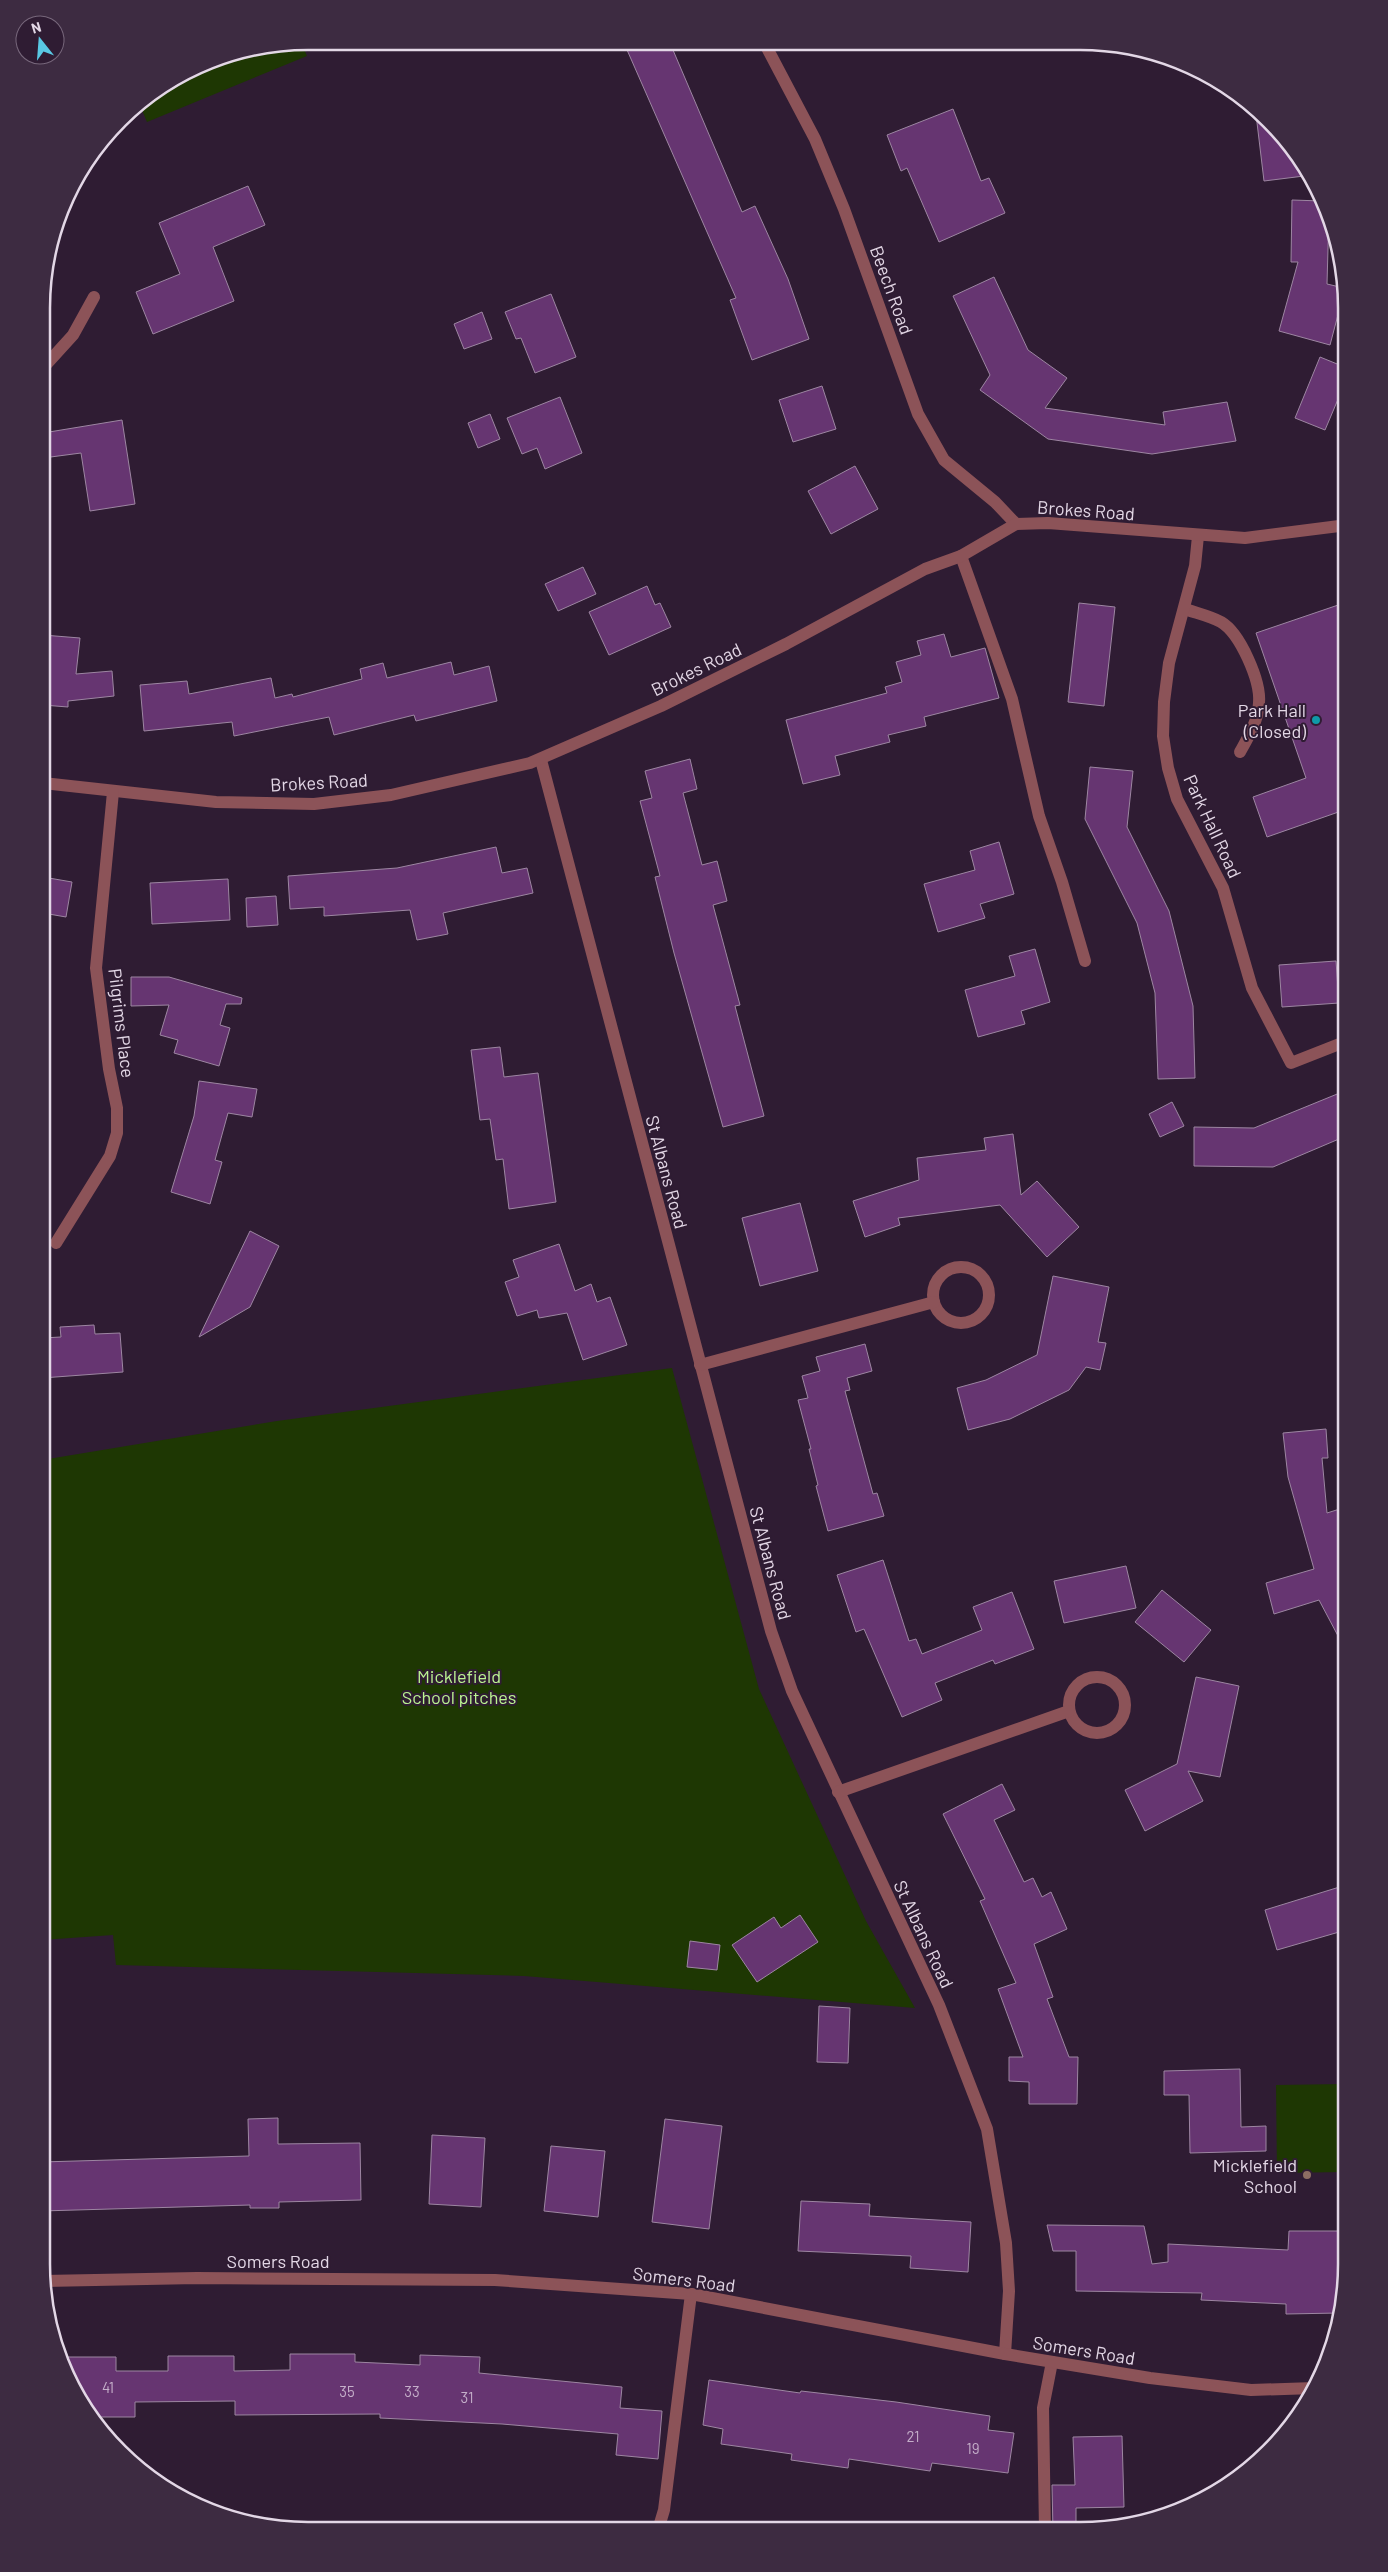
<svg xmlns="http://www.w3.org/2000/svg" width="1388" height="2572" viewBox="0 0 1388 2572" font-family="Barlow,sans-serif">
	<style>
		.green { fill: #1e3703 }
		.building { fill: #663571; stroke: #9d86a2 }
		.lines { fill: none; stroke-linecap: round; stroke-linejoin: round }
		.service { stroke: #8c5358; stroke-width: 12 }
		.minor { stroke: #8c5358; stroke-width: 12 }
		.culture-dot { fill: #0f9aa8; stroke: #2f1c33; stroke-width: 2 }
		.education-dot { fill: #8d6e63; stroke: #2f1c33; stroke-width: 2 }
		.labels { text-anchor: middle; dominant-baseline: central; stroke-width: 4; stroke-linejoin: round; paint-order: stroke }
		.number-label { font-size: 15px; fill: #c4aec9 }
		.street-label { font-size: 18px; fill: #e3d7e6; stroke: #2f1c33 }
		.poi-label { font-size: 18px; fill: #e3d7e6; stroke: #2f1c33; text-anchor: end }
		.park-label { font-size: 18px; fill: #bbf491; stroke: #2f1c33 }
		.rim { fill: none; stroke: #e3d7e6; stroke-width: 2.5 }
	</style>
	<rect width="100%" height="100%" fill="#2f1c33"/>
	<g class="green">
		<path d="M 301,42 L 307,56 L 147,122 L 139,103 L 206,61 Z"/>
		<path d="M 672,1368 L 759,1689 L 866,1921 L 915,2008 L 524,1976 L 116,1965 L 113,1935 L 42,1940 L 42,1460 L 277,1421 Z"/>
		<path d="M 1346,2084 L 1346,2172 L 1277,2173 L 1276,2085 Z"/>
	</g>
	<g class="building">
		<path d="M 624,43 L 670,43 L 742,212 L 755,206 L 788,279 L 809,339 L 752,360 L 730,300 L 736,298 Z"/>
		<path d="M 1255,106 L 1302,159 L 1304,176 L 1264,181 Z"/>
		<path d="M 953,109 L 981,181 L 989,178 L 1005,213 L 939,242 L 907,168 L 901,171 L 887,135 Z"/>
		<path d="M 248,186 L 265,225 L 213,247 L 234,301 L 153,334 L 136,292 L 180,274 L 159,223 Z"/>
		<path d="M 1292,200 L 1322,201 L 1329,214 L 1327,284 L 1344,288 L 1344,292 L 1330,345 L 1279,331 L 1298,262 L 1291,262 Z"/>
		<path d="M 994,277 L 1028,350 L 1067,378 L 1045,408 L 1165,425 L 1163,412 L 1227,402 L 1236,441 L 1152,454 L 1048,439 L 980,390 L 990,375 L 953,296 Z"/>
		<path d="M 551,294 L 576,357 L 535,373 L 521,338 L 516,339 L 505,312 Z"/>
		<path d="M 482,312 L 492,339 L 464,349 L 454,324 Z"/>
		<path d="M 1320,357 L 1347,368 L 1347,378 L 1325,430 L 1295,418 Z"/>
		<path d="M 822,386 L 836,429 L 793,442 L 779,400 Z"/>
		<path d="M 560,397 L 582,453 L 545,469 L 537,448 L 522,454 L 507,418 Z"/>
		<path d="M 490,414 L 500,439 L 478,448 L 468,423 Z"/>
		<path d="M 122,420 L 135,504 L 90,511 L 81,453 L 43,458 L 43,433 Z"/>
		<path d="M 855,466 L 878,509 L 831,534 L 808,491 Z"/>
		<path d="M 583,567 L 596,594 L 558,611 L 545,584 Z"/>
		<path d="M 647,586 L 655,605 L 660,603 L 671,627 L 609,655 L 589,612 Z"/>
		<path d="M 1347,602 L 1347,740 L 1339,742 L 1347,764 L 1347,809 L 1267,837 L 1253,797 L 1306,778 L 1256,633 Z"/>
		<path d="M 1079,603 L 1115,607 L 1104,706 L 1068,702 Z"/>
		<path d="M 944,634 L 951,657 L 985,648 L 999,698 L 924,717 L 926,726 L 888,735 L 890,742 L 835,756 L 840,775 L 803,784 L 786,720 L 887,693 L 885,687 L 902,682 L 896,662 L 921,655 L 917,641 Z"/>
		<path d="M 43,635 L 80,638 L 76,674 L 112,671 L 114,696 L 68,701 L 68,707 L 43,705 Z"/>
		<path d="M 451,662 L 454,675 L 489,666 L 497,701 L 416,721 L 414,715 L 334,735 L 329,717 L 234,736 L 232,722 L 144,731 L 140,685 L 187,681 L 189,694 L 271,678 L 275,698 L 292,694 L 293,697 L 362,679 L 360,669 L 383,663 L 387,678 Z"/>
		<path d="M 690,759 L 697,789 L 683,793 L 702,865 L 717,861 L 727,901 L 713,905 L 740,1005 L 735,1006 L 764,1116 L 723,1127 L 674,953 L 655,877 L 660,876 L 640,801 L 652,798 L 645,771 Z"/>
		<path d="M 1090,767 L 1133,771 L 1127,827 L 1169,911 L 1193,1006 L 1195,1078 L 1158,1079 L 1155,993 L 1137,923 L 1085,819 Z"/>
		<path d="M 999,842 L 1014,894 L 980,904 L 985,918 L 938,932 L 924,884 L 975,870 L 970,851 Z"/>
		<path d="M 496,847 L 502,873 L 527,868 L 533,893 L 443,913 L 448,934 L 417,940 L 410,910 L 324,916 L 324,907 L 290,909 L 288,876 L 397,868 Z"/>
		<path d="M 43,877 L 72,882 L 66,917 L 43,913 Z"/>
		<path d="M 228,879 L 230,920 L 152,924 L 150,883 Z"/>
		<path d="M 276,896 L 278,925 L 247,927 L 246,898 Z"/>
		<path d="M 1035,949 L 1050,1002 L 1021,1011 L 1025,1024 L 978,1037 L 965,990 L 1015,976 L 1009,956 Z"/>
		<path d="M 1336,961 L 1339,1003 L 1282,1007 L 1279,965 Z"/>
		<path d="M 131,977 L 169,977 L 242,998 L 241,1004 L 226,1004 L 220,1025 L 230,1028 L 219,1066 L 174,1053 L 178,1040 L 160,1035 L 169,1005 L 131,1006 Z"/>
		<path d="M 500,1047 L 504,1077 L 538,1073 L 556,1202 L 509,1209 L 503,1159 L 496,1160 L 490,1119 L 480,1120 L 471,1050 Z"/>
		<path d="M 199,1081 L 257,1089 L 252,1117 L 228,1113 L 215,1160 L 222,1162 L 210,1204 L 171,1192 L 194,1116 Z"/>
		<path d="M 1347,1090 L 1346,1136 L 1273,1167 L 1194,1166 L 1194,1127 L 1254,1128 Z"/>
		<path d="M 1172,1102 L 1184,1126 L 1160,1137 L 1149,1114 Z"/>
		<path d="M 1013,1134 L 1021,1195 L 1037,1181 L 1079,1227 L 1047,1257 L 1000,1205 L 898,1218 L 900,1225 L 865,1237 L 853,1201 L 919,1180 L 917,1158 L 986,1150 L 984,1138 Z"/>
		<path d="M 800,1203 L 818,1271 L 760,1286 L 742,1218 Z"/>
		<path d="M 250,1231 L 279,1246 L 250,1307 L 199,1337 Z"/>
		<path d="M 559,1244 L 575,1291 L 591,1284 L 597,1302 L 610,1297 L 627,1345 L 583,1360 L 567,1313 L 539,1318 L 537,1310 L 517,1316 L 505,1282 L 519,1277 L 513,1260 Z"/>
		<path d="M 1053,1276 L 1109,1287 L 1098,1342 L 1106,1343 L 1100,1370 L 1086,1367 L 1069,1390 L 1010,1419 L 968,1430 L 957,1388 L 986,1380 L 1037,1355 Z"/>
		<path d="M 94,1325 L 95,1334 L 120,1333 L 123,1372 L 42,1378 L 42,1338 L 61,1337 L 60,1327 Z"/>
		<path d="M 865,1344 L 872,1371 L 847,1378 L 850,1390 L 845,1391 L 873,1494 L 877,1493 L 884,1516 L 828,1531 L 816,1486 L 818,1485 L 809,1449 L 811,1449 L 798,1400 L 808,1398 L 802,1376 L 820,1371 L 816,1357 Z"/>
		<path d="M 1326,1429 L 1328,1458 L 1322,1458 L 1327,1513 L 1346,1507 L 1346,1651 L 1319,1600 L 1274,1614 L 1266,1583 L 1314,1569 L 1288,1477 L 1283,1433 Z"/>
		<path d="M 883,1560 L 909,1641 L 916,1639 L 922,1654 L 982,1630 L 973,1607 L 1012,1592 L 1034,1649 L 995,1664 L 993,1660 L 935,1683 L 942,1700 L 902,1717 L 864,1629 L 856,1632 L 837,1575 Z"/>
		<path d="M 1126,1566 L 1136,1608 L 1064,1623 L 1054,1581 Z"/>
		<path d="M 1162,1590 L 1211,1630 L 1184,1662 L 1135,1622 Z"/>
		<path d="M 1196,1677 L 1239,1686 L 1220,1777 L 1188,1771 L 1203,1801 L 1145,1831 L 1125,1790 L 1177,1764 Z"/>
		<path d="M 1002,1784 L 1015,1810 L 994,1820 L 1024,1882 L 1033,1878 L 1042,1897 L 1051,1892 L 1067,1929 L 1034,1944 L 1053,1997 L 1047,1999 L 1069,2057 L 1078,2057 L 1077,2104 L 1029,2104 L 1029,2082 L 1009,2081 L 1009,2057 L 1023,2057 L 998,1989 L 1016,1983 L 980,1901 L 985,1899 L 943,1814 Z"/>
		<path d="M 1346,1885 L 1346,1930 L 1277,1950 L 1265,1910 Z"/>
		<path d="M 800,1915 L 818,1942 L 757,1982 L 732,1945 L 774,1917 L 781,1928 Z"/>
		<path d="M 690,1941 L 720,1945 L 717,1970 L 687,1967 Z"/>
		<path d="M 819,2006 L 850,2008 L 848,2063 L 817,2062 Z"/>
		<path d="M 1240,2069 L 1241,2127 L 1266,2126 L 1266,2151 L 1190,2153 L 1189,2095 L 1164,2095 L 1164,2071 Z"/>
		<path d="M 278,2118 L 278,2144 L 360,2143 L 361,2200 L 279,2202 L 279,2208 L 250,2208 L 250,2205 L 41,2211 L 41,2162 L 249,2156 L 248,2119 Z"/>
		<path d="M 665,2119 L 722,2126 L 709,2229 L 652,2222 Z"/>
		<path d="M 432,2135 L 485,2138 L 481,2207 L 429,2204 Z"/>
		<path d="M 551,2146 L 605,2151 L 598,2217 L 544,2211 Z"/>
		<path d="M 801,2201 L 870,2204 L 869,2216 L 971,2222 L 968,2272 L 910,2268 L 911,2256 L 798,2251 Z"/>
		<path d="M 1047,2225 L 1144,2226 L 1152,2264 L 1168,2262 L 1168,2244 L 1288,2250 L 1289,2231 L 1346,2231 L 1346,2282 L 1339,2313 L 1286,2314 L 1286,2304 L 1201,2300 L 1202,2293 L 1076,2291 L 1076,2251 L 1053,2251 Z"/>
		<path d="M 290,2354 L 355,2354 L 355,2362 L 420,2365 L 420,2355 L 480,2357 L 479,2373 L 622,2387 L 620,2408 L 662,2411 L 658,2459 L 616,2455 L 618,2434 L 502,2424 L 380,2418 L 380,2414 L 235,2415 L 235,2401 L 135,2402 L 135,2417 L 90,2417 L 59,2357 L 116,2357 L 116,2371 L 168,2371 L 168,2356 L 234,2356 L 234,2371 L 290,2370 Z"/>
		<path d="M 709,2380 L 800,2393 L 801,2391 L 896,2402 L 990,2416 L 988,2430 L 1014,2433 L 1008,2473 L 932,2463 L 930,2471 L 849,2459 L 848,2468 L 791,2460 L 792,2454 L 721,2444 L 723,2429 L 703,2425 Z"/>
		<path d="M 1122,2436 L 1124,2507 L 1076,2508 L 1076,2531 L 1053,2531 L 1052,2485 L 1075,2485 L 1073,2437 Z"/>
	</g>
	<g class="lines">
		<g class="service">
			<path d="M 43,368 L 73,335 L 94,297"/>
			<path d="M 961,556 L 1012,699 L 1039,816 L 1062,882 L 1085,961"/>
			<path d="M 1185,609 C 1196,613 1210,616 1221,622 C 1240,633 1261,681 1259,703 C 1258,721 1249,736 1240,752"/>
			<path d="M 658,2530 L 664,2510 L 691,2294"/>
			<path d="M 1045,2531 L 1043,2408 L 1052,2362"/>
		</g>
		<g class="minor">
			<path d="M 765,44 L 815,139 L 844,209 L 918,414 L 944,460 L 995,502 L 1016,524"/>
			<path d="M 1198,536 L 1195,566 L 1169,663 L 1164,702 L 1163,736 L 1168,768 L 1177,799 L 1223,888 L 1252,988 L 1291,1063 L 1347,1041"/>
			<path d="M 541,760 L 771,1631 L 792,1691 L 939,2005 L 987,2129 L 1006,2243 L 1009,2291 L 1005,2354"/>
			<path d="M 43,783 L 216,802 L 314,804 L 391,795 L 530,763 L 661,706 L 786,644 L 925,569 L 961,556 L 1016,524 L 1048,523 L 1245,538 L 1347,525"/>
			<path d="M 56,1243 L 110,1156 L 117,1133 L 117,1108 L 109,1069 L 96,968 L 113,792"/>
			<circle cx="961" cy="1295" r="28"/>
			<path d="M 700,1365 L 934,1302"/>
			<circle cx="1097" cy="1705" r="28"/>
			<path d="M 838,1792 L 1069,1711"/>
			<path d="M 44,2281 L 197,2278 L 495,2280 L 691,2294 L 1005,2354 L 1150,2378 L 1251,2390 L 1314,2388"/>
		</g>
	</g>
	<circle class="culture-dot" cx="1316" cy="720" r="5"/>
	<circle class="education-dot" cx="1307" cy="2175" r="5"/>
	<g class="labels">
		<g class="number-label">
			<text x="108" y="2387">41</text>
			<text x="347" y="2391">35</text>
			<text x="412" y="2391">33</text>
			<text x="467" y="2397">31</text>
			<text x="913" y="2436">21</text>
			<text x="973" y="2448">19</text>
		</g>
		<g class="street-label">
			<text transform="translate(892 290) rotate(70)">Beech Road</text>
			<text transform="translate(1086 510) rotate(4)">Brokes Road</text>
			<text transform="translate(696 669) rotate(-26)">Brokes Road</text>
			<text transform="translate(319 782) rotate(-3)">Brokes Road</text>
			<text transform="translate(1213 826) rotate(65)">Park Hall Road</text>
			<text transform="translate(122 1023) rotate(83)">Pilgrims Place</text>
			<text transform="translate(667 1172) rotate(75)">St Albans Road</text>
			<text transform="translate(771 1563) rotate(75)">St Albans Road</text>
			<text transform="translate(924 1934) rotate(65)">St Albans Road</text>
			<text x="278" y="2261">Somers Road</text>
			<text transform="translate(684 2279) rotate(7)">Somers Road</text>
			<text transform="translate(1084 2350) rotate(9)">Somers Road</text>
		</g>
		<g class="poi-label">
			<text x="1306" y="710">Park Hall<tspan x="1306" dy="21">(Closed)</tspan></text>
			<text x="1297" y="2165">Micklefield<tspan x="1297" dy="21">School</tspan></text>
		</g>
		<g class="park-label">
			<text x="459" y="1676">Micklefield<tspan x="459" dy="21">School pitches</tspan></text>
		</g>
	</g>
	<path d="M0 0H1388V2572H0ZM308 50H1080A258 258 0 0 1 1338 308V2264A258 258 0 0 1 1080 2522H308A258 258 0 0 1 50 2264V308A258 258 0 0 1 308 50Z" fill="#3d2b41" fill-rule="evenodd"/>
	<path class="rim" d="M308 50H1080A258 258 0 0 1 1338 308V2264A258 258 0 0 1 1080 2522H308A258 258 0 0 1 50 2264V308A258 258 0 0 1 308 50Z"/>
	<g transform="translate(40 40) rotate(343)"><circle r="24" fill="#2f1c33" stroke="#77677b"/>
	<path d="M0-4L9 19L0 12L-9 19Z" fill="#59c8e4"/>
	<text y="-8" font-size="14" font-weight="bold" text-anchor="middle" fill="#e3d7e6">N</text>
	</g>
</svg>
